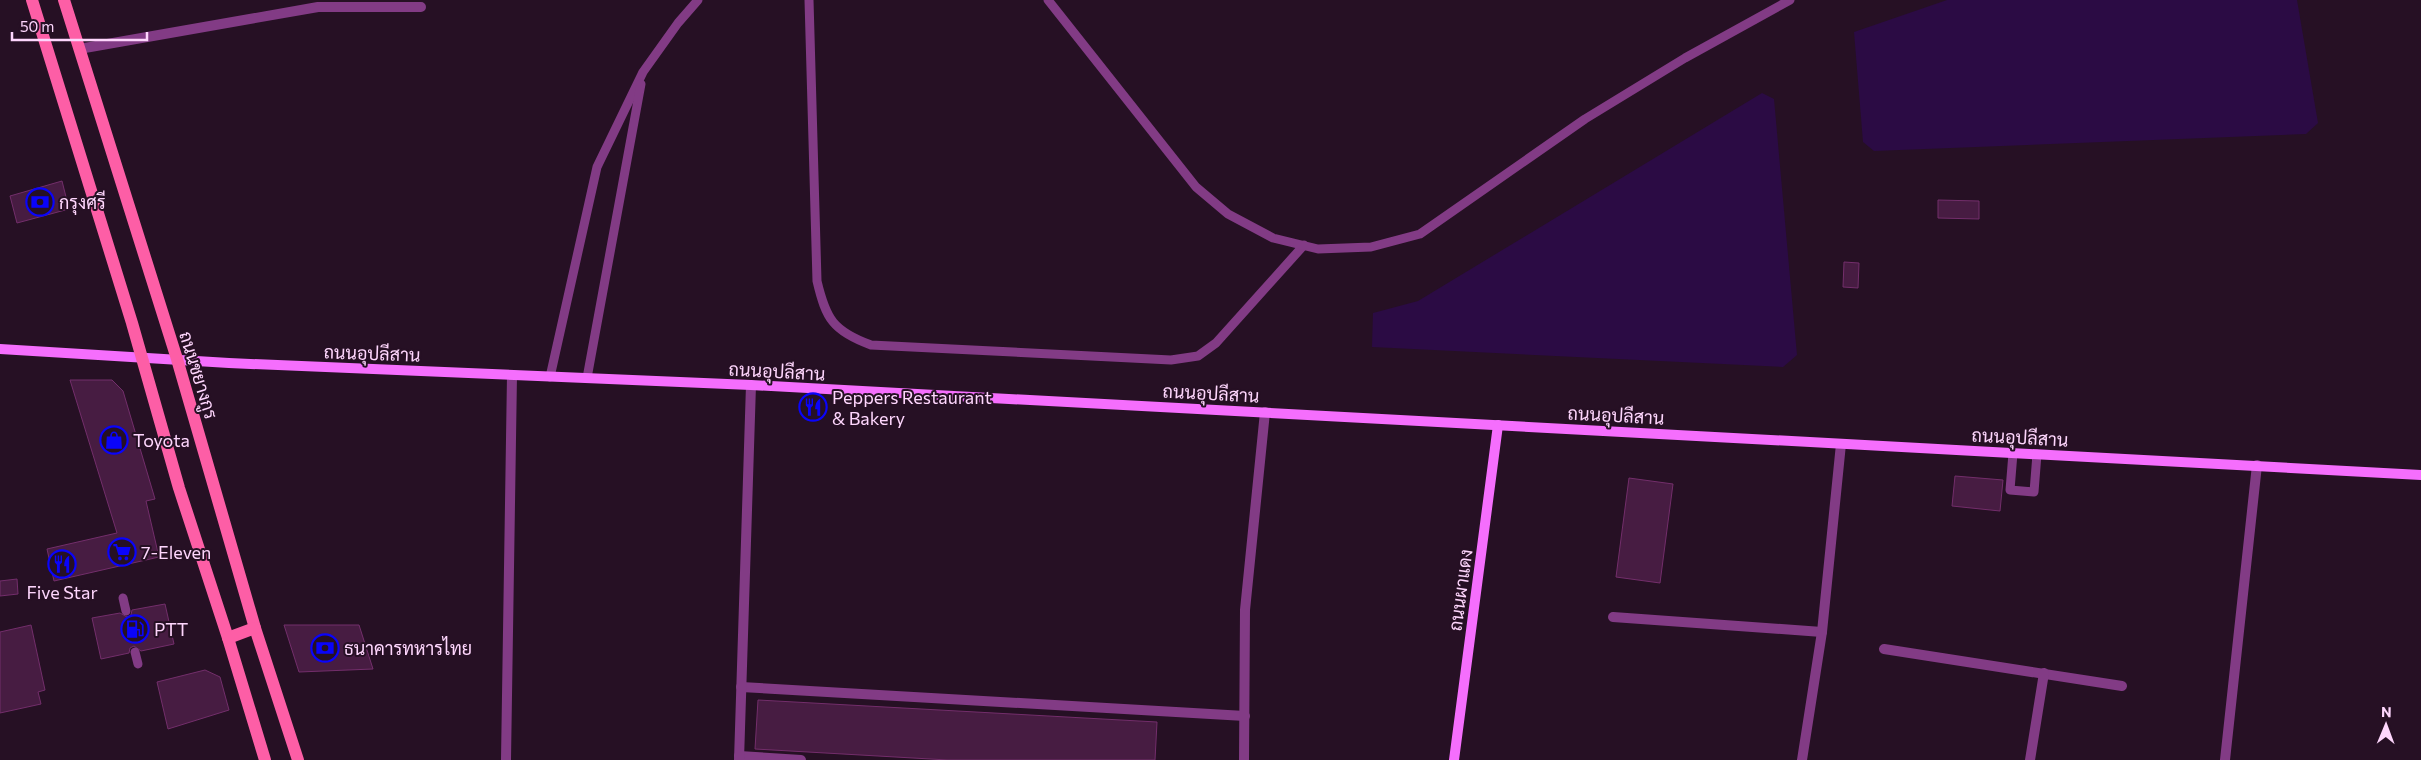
<svg xmlns="http://www.w3.org/2000/svg" width="2421" height="760" viewBox="0 0 2421 760" font-family="Commissioner,Sarabun,sans-serif">
	<style>
		.water { fill: #2b0b44 }
		.building { fill: #471c42; stroke: #732e6b }
		.lines { fill: none; stroke-linecap: round; stroke-linejoin: round }
		.lane { stroke: #823b85; stroke-width: 9 }
		.street { stroke: #823b85; stroke-width: 10 }
		.secondary { stroke: #f56efd; stroke-width: 10 }
		.primary { stroke: #fd5ea6; stroke-width: 12 }
		.labels { text-anchor: middle; dominant-baseline: central; stroke-width: 4; stroke-linejoin: round; paint-order: stroke }
		.poi-label { font-size: 18px; fill: #fed6fd; stroke: #261024; text-anchor: start }
		.street-label { font-size: 18px; fill: #fed6fd; stroke: #261024 }
	</style>
	<rect width="100%" height="100%" fill="#261024"/>
	<g class="water">
		<path d="M 1947,0 L 2297,0 L 2318,123 L 2306,134 L 1874,151 L 1863,142 L 1854,32 Z"/>
		<path d="M 1762,93 L 1774,99 L 1797,355 L 1783,367 L 1372,347 L 1373,313 L 1418,301 Z"/>
	</g>
	<g class="building">
		<path d="M 62,181 L 69,209 L 17,223 L 10,196 Z"/>
		<path d="M 1938,200 L 1979,201 L 1979,219 L 1938,218 Z"/>
		<path d="M 1844,262 L 1859,263 L 1858,288 L 1843,287 Z"/>
		<path d="M 70,380 L 112,380 L 123,391 L 155,499 L 146,501 L 159,557 L 54,581 L 47,549 L 117,533 Z"/>
		<path d="M 1955,476 L 2003,480 L 2000,511 L 1952,506 Z"/>
		<path d="M 1629,478 L 1673,484 L 1660,583 L 1616,577 Z"/>
		<path d="M 17,579 L 18,594 L 0,596 L 0,581 Z"/>
		<path d="M 165,604 L 174,644 L 141,651 L 134,646 L 130,648 L 129,653 L 101,659 L 92,618 L 120,613 L 127,617 L 131,615 L 132,610 Z"/>
		<path d="M 31,625 L 45,690 L 38,692 L 41,704 L 0,713 L 0,632 Z"/>
		<path d="M 284,625 L 359,625 L 373,669 L 299,672 Z"/>
		<path d="M 205,670 L 220,677 L 229,710 L 168,729 L 157,682 Z"/>
		<path d="M 758,700 L 1157,722 L 1155,760 L 948,760 L 755,749 Z"/>
	</g>
	<g class="lines">
		<g class="lane">
			<path d="M 809,0 L 817,281 C 826,319 833,331 871,345 L 1171,360 L 1198,356 L 1216,343 L 1304,245"/>
			<path d="M 1048,0 L 1196,187 L 1228,214 L 1273,238 L 1318,249 L 1371,247 L 1420,234 L 1585,119 L 1685,58 L 1790,0"/>
			<path d="M 550,377 L 597,167 L 643,72 L 678,23 L 698,0"/>
			<path d="M 587,378 L 641,84"/>
			<path d="M 2013,453 L 2010,490 L 2034,492 L 2037,454"/>
			<path d="M 123,598 L 126,611"/>
			<path d="M 135,652 L 138,664"/>
		</g>
		<g class="street">
			<path d="M 79,49 L 318,7 L 421,7"/>
			<path d="M 1613,617 L 1822,632"/>
			<path d="M 1884,649 L 2122,686"/>
			<path d="M 741,687 L 1245,716"/>
			<path d="M 739,756 L 801,760"/>
			<path d="M 506,760 L 512,375"/>
			<path d="M 739,760 L 751,385"/>
			<path d="M 1244,760 L 1245,610 L 1265,412"/>
			<path d="M 1802,760 L 1822,632 L 1841,444"/>
			<path d="M 2030,760 L 2044,673"/>
			<path d="M 2225,760 L 2257,465"/>
		</g>
		<g class="secondary">
			<path d="M 0,349 L 229,363 L 751,385 L 2421,475"/>
			<path d="M 1454,760 L 1498,425"/>
		</g>
		<g class="primary">
			<path d="M 32,0 L 132,323 L 179,488 L 228,638 L 265,760"/>
			<path d="M 64,0 L 177,359 L 255,628 L 298,760"/>
			<path d="M 228,638 L 255,628"/>
		</g>
	</g>
	<defs>
		<g id="bank-ring" transform="scale(1.4375)"><circle r="9.5" fill="#261024" stroke="#0a04fb" stroke-width="1.5"/><path d="M-6-4H6V4H-6ZM0-2.3a2.3 2.3 0 1 0 0 4.6a2.3 2.3 0 1 0 0-4.6Z" fill="#0a04fb"/></g>
		<g id="restaurant-ring" transform="scale(1.4375)"><circle r="9.5" fill="#261024" stroke="#0a04fb" stroke-width="1.5"/><path d="M-5-6h1v4h1v-4h1v4h1v-4h1v5L-1.5 .5V6h-2V.5L-5-1ZM5-6V6H3V1.5H1.5Q1.5-4 5-6Z" fill="#0a04fb"/></g>
		<g id="shop-ring" transform="scale(1.4375)"><circle r="9.5" fill="#261024" stroke="#0a04fb" stroke-width="1.5"/><path d="M-5-2.5h2.3a2.7 3.5 0 0 1 5.4 0H5L5.5 6h-11ZM-1.5-2.5h3a1.5 2.3 0 0 0-3 0Z" fill="#0a04fb"/></g>
		<g id="supermarket-ring" transform="scale(1.4375)"><circle r="9.5" fill="#261024" stroke="#0a04fb" stroke-width="1.5"/><path d="M-6-5.5h2.5l.6 2H6L4.5 2H-2.5L-4.4-4H-6ZM-1.5 3.2a1.3 1.3 0 1 0 .1 0ZM3 3.2a1.3 1.3 0 1 0 .1 0Z" fill="#0a04fb"/></g>
		<g id="fuel-ring" transform="scale(1.4375)"><circle r="9.5" fill="#261024" stroke="#0a04fb" stroke-width="1.5"/><path d="M-5.5-6h7V0h2V4h1.3V-2.5L3-4.5l.8-.8L6-3V5H2.5V1h-1V6h-7ZM-4.2-4.7v3.2H.2V-4.7Z" fill="#0a04fb"/></g>
	</defs>
	<g fill-rule="evenodd">
		<use href="#bank-ring" x="40" y="202"/>
		<use href="#restaurant-ring" x="813" y="407"/>
		<use href="#shop-ring" x="114" y="440"/>
		<use href="#supermarket-ring" x="122" y="552"/>
		<use href="#restaurant-ring" x="62" y="564"/>
		<use href="#fuel-ring" x="135" y="629"/>
		<use href="#bank-ring" x="325" y="648"/>
	</g>
	<g class="labels">
		<g class="poi-label">
			<text x="59" y="202">กรุงศรี</text>
			<text x="832" y="397">Peppers Restaurant<tspan x="832" dy="21">&amp; Bakery</tspan></text>
			<text x="133" y="440">Toyota</text>
			<text x="141" y="552">7-Eleven</text>
			<text x="62" y="592" text-anchor="middle">Five Star</text>
			<text x="154" y="629">PTT</text>
			<text x="344" y="648">ธนาคารทหารไทย</text>
		</g>
		<g class="street-label">
			<text transform="translate(372 353) rotate(2)">ถนนอุปลีสาน</text>
			<text transform="translate(777 371) rotate(3)">ถนนอุปลีสาน</text>
			<text transform="translate(199 375) rotate(73)">ถนนชยางกูร</text>
			<text transform="translate(1211 393) rotate(3)">ถนนอุปลีสาน</text>
			<text transform="translate(1616 415) rotate(3)">ถนนอุปลีสาน</text>
			<text transform="translate(2020 437) rotate(3)">ถนนอุปลีสาน</text>
			<text transform="translate(1460 590) rotate(-82)">ถนนผาแดง</text>
		</g>
	</g>
	<g transform="translate(2386 725) rotate(1)" stroke="#261024" stroke-width="4" paint-order="stroke">
	<path d="M0-4L9 19L0 12L-9 19Z" fill="#fed6fd"/>
	<text y="-8" font-size="14" font-weight="bold" text-anchor="middle" fill="#fed6fd">N</text>
	</g>
	<path d="M12 32v8h135v-8" fill="none" stroke="#fed6fd" stroke-width="2.5"/>
	<text x="20" y="32" font-size="15" fill="#fed6fd" stroke="#261024" stroke-width="4" paint-order="stroke">50 m</text>
</svg>
